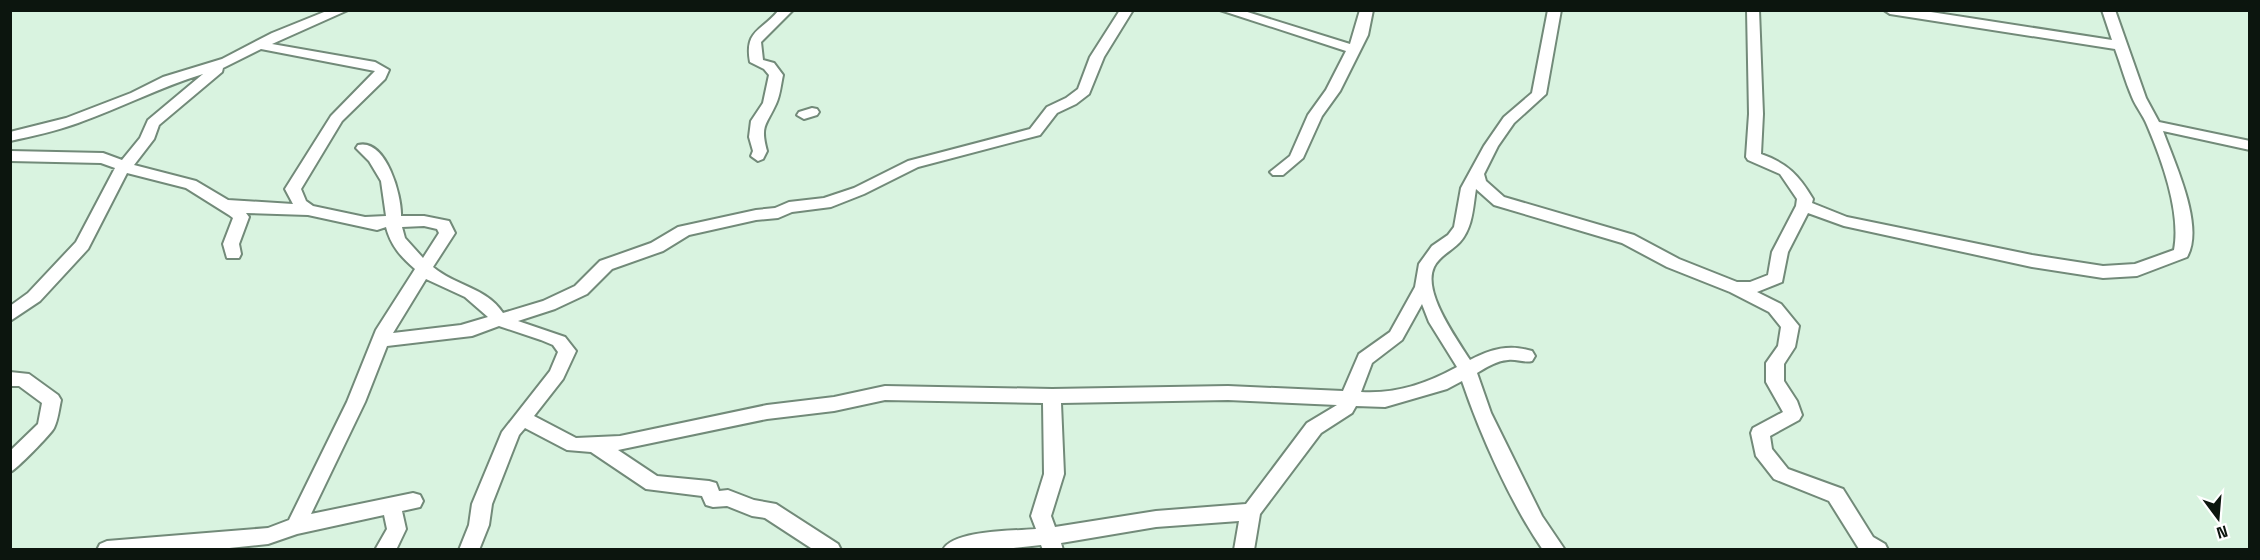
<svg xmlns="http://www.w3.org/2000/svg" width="2260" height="560" viewBox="0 0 2260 560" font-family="'Space Grotesk',sans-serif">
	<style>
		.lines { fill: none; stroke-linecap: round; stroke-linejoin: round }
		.minor-casing { stroke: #728a79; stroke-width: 4 }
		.minor { fill: #fff; fill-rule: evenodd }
	</style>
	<rect width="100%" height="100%" fill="#d9f3e0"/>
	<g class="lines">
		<g class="minor-casing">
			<g id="minor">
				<path d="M 329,10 L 348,10 L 272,44 L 375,62 L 389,70 L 385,79 L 342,121 L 301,189 L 306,201 L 313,206 L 365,217 L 386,216 L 381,181 L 369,161 L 356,148 L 358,145 C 386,138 402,196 401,216 L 424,216 L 449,221 L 455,233 L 433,267 C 455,286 486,287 503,313 L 543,301 L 575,286 L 600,261 L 651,243 L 678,227 L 756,210 L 775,208 L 789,202 L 824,198 L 854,188 L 908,161 L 1030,129 L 1047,107 L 1066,98 L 1078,89 L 1090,57 L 1120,10 L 1133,10 L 1104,57 L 1089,94 L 1076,104 L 1057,113 L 1040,135 L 918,167 L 864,194 L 831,207 L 792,212 L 778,218 L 756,220 L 689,235 L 663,251 L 612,269 L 587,294 L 555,309 L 518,321 L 565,337 L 576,351 L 563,379 L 534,416 L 576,438 L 620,436 L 767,405 L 834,397 L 885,386 L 1052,389 L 1228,386 L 1343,391 L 1359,354 L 1390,332 L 1415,287 L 1419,264 L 1432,246 L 1448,235 L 1454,227 L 1461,188 L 1484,146 L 1504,117 L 1532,93 L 1548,10 L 1561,10 L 1546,94 L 1514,123 L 1498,146 L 1484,174 L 1486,181 L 1504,197 L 1634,235 L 1679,259 L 1737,282 L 1750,282 L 1768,275 L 1772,252 L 1796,206 L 1797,199 L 1780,174 L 1748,160 L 1746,157 L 1749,114 L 1747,10 L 1759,10 L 1763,114 L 1761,154 C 1787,163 1799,175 1813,199 L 1812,203 L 1847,217 L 2032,255 L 2103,266 L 2135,264 L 2174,250 C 2181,213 2162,160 2147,125 C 2143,115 2136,107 2132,97 C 2125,81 2121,65 2115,49 L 1890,14 L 1884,10 L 1918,10 L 2112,40 L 2102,10 L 2115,10 L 2146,98 L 2159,122 L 2250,141 L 2250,150 L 2163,131 C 2174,162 2205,226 2187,257 L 2137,276 L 2103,278 L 2032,267 L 1844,226 L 1808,213 L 1788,252 L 1782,282 L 1757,292 L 1781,304 L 1799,326 L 1795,347 L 1784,364 L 1784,381 L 1797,401 L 1802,415 L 1799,420 L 1770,436 L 1772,449 L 1788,469 L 1843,489 L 1873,537 L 1885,544 L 1888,550 L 1859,549 L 1829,501 L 1774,479 L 1756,456 L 1751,433 L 1753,428 L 1783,412 L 1766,382 L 1766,363 L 1778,346 L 1781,327 L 1769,312 L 1730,292 L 1667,267 L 1622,243 L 1494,205 L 1476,189 C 1473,207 1473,227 1460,242 C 1452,251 1440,255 1434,267 C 1422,292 1457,339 1470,360 C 1491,349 1509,344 1532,351 L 1535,356 L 1532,361 C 1524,363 1517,359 1508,360 C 1496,361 1487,367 1477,373 L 1491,413 L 1542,516 L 1565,550 L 1543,550 C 1511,504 1480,434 1462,381 L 1447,389 L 1385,407 L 1356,406 L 1352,413 L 1321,433 L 1260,514 L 1254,550 L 1234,550 L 1239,521 L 1156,527 L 1061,543 L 1063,550 L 1043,550 L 1041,545 L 995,550 L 943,550 C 953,530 1014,531 1036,529 L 1031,516 L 1044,474 L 1043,403 L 885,400 L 834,411 L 767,419 L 618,450 L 657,476 L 709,481 L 716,483 L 719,491 L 728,490 L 754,500 L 776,504 L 838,544 L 841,550 L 814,550 L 765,518 L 752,516 L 727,506 L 713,507 L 706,505 L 702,496 L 646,489 L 591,452 L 567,450 L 525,428 L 519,435 L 492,504 L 489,525 L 479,550 L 459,550 L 469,525 L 472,504 L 502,432 L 550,371 L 558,352 L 553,345 L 541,340 L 499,326 L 472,336 L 387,346 L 365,402 L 311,514 L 413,493 L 420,495 L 423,501 L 420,507 L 402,511 L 406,529 L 396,550 L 375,550 L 387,529 L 384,515 L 297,534 L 268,544 L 210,550 L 97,550 L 100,544 L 107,541 L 268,528 L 289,520 L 347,402 L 376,330 L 415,269 C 401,257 391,246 386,227 L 377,230 L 308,215 L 246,213 L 249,217 L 239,244 L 241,254 L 239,258 L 227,258 L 223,244 L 233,218 L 229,215 L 186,188 L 127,173 L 88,249 L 40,301 L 10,321 L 10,306 L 28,293 L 76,242 L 115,168 L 101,163 L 10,161 L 10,151 L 103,153 L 122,160 L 140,138 L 148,120 L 203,74 C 160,87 121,108 78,123 C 56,131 33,136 10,141 L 10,132 L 66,118 L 131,93 L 163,77 L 222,59 L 272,33 ZM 261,49 L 375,71 L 331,116 L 285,189 L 293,204 L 228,200 L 196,181 L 134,165 L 154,139 L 159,125 L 222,72 L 223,68 ZM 424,226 L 437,229 L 439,233 L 423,258 L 405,238 L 402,227 ZM 426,279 L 465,297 L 488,317 L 461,325 L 393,333 ZM 1422,304 L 1429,322 L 1457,367 C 1426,384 1396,394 1361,392 L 1372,363 L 1402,340 ZM 1228,400 L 1337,405 L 1307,423 L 1246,504 L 1156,511 L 1055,527 L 1051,516 L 1064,474 L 1061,403 Z"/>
				<path d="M 779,10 L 793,10 L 761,42 L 763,60 L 774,63 L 783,75 C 781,84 780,96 776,104 C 766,126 760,125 767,151 L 763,159 L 758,161 L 751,156 L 753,151 L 749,137 L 751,121 L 763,103 L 769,75 L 764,69 L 750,62 C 744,30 762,31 779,10 Z"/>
				<path d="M 1220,10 L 1241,10 L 1350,44 L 1360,10 L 1373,10 L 1368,35 L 1340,91 L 1322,116 L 1303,158 L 1283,175 L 1273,175 L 1270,172 L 1290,156 L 1308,115 L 1326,90 L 1346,51 Z"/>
				<path d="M 812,108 L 817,109 L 819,112 L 817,115 L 804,119 L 797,115 L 799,112 Z"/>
				<path d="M 10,372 L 29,374 L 58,395 L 61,400 C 59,409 58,420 54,428 C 52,433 15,471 10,472 L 10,451 L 38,424 L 42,403 L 19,386 L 10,386 Z"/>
			</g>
		</g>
		<use href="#minor" class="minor"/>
	</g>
	<rect width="2260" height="560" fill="none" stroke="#0c150e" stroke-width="24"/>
	<g transform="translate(2218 518) rotate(164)" stroke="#ffffff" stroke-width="4.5" paint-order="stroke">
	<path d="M0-4.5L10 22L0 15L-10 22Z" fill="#0c150e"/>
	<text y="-9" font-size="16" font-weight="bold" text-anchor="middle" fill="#0c150e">N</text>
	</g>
</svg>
